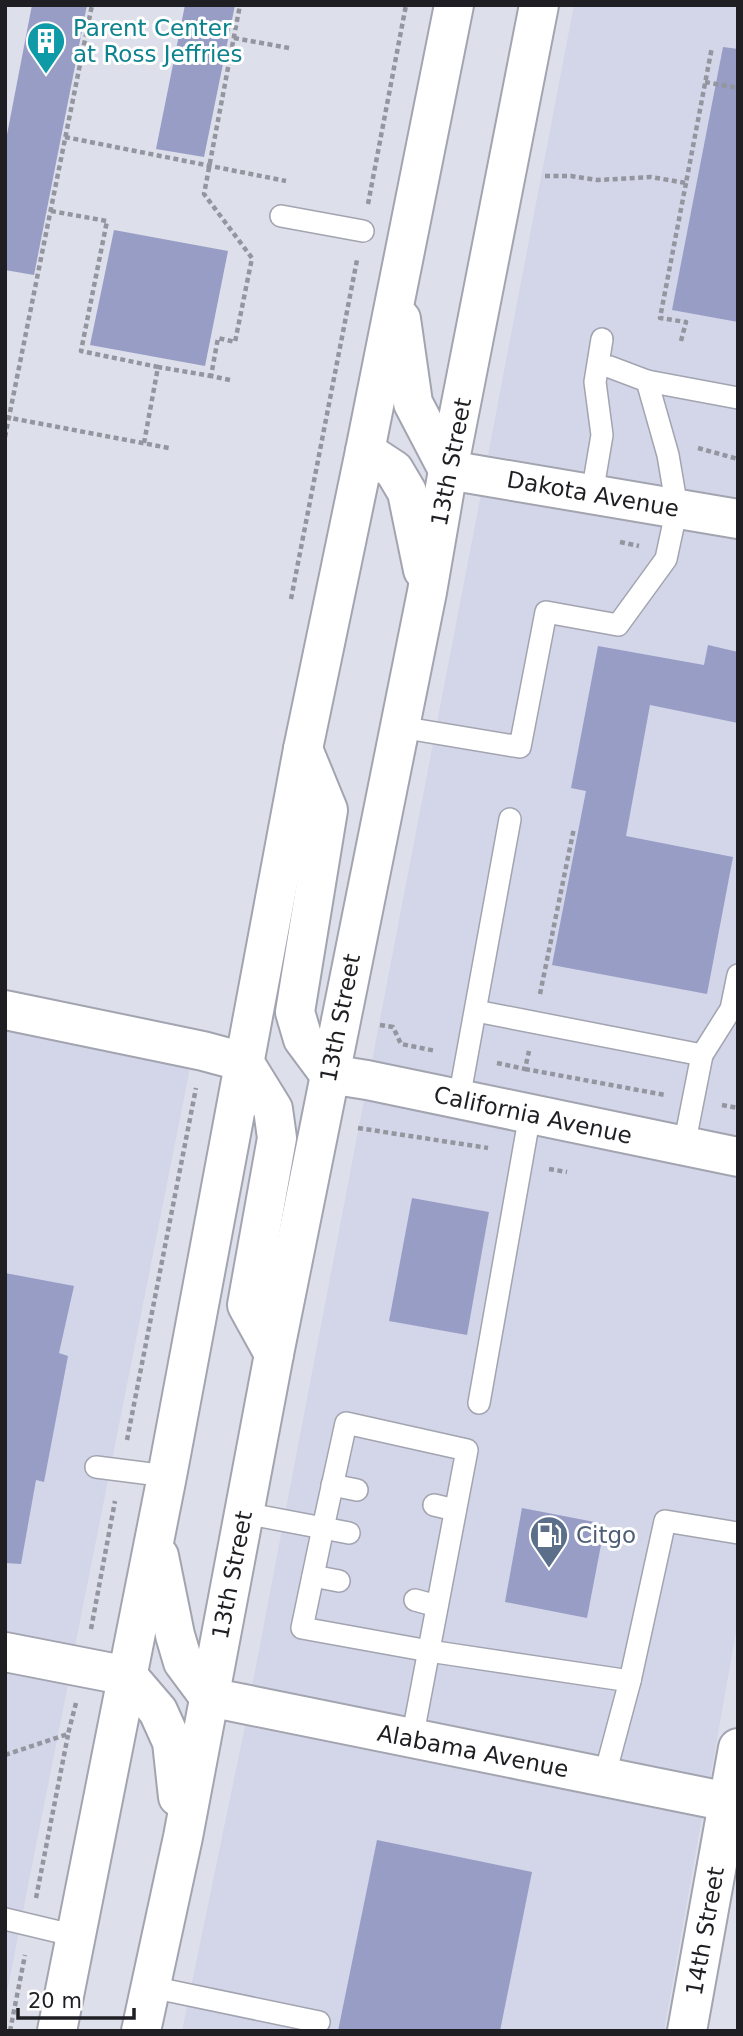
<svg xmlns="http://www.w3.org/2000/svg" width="743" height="2036" viewBox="0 0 743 2036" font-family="'DejaVu Sans',sans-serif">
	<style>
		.built { fill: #d3d5e9 }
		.building { fill: #989dc5 }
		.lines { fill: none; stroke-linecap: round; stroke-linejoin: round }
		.lane-casing { stroke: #a2a4b0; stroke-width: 24 }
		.street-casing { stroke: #a2a4b0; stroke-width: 42 }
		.highway-casing { stroke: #a2a4b0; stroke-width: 42 }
		.path { stroke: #94969f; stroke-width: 4.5; stroke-dasharray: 5 3.5; stroke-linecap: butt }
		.lane { stroke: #fff; stroke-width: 21 }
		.street { stroke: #fff; stroke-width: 38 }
		.highway { stroke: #fff; stroke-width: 38 }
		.labels { text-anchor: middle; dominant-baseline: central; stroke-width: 6; stroke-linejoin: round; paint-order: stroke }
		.culture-label { font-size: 23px; fill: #0d838f; stroke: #fff; text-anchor: start }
		.street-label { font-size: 23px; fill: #1e1e23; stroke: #fff }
		.service-label { font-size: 23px; fill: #4e5e75; stroke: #fff; text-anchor: start }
	</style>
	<rect width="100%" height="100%" fill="#dddfeb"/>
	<g class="built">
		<path d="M 574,5 L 738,5 L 738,498 L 488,455 Z"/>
		<path d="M 481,494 L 738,539 L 738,1137 L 372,1061 Z"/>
		<path d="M 5,1030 L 190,1068 L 75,1646 L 5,1632 Z"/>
		<path d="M 364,1100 L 738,1177 L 738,1620 L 710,1779 L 252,1687 Z"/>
		<path d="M 5,1672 L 68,1684 L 5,2002 Z"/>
		<path d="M 245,1726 L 702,1818 L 664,2031 L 182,2031 Z"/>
	</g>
	<g class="building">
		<path d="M 32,5 L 87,5 L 34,275 L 5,270 L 5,145 Z"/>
		<path d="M 185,5 L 235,5 L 204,157 L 156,149 Z"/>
		<path d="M 723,47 L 738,49 L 738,322 L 672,310 Z"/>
		<path d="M 114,230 L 228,251 L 205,366 L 90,345 Z"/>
		<path d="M 708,645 L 738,652 L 738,723 L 650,705 L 626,836 L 733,857 L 707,994 L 552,965 L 586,791 L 571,788 L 598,646 L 704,665 Z"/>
		<path d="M 412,1198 L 489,1212 L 467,1335 L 389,1321 Z"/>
		<path d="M 5,1273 L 74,1286 L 59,1353 L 68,1356 L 44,1482 L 36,1480 L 21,1564 L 5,1563 Z"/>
		<path d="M 522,1508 L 605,1524 L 587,1618 L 505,1602 Z"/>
		<path d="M 377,1840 L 532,1872 L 500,2031 L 338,2031 Z"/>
	</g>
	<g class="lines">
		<g class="lane-casing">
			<g id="lane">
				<path d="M 281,216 L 363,231"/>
				<path d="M 610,367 L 647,381 L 738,398"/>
				<path d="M 592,494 L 602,435 L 595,382 L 602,339"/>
				<path d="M 400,727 L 520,747 L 546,612 L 618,625 L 666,559 L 677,508 L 668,455 L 647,381"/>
				<path d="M 476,1011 L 702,1055"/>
				<path d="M 459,1099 L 510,819"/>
				<path d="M 684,1146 L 702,1055 L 731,1009 L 738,975"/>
				<path d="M 479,1403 L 530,1114"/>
				<path d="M 96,1467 L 167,1476"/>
				<path d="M 332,1485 L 357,1490"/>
				<path d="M 434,1505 L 455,1510"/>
				<path d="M 244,1513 L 323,1528 L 346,1423 L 467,1450 L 412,1739"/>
				<path d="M 349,1533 L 323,1528 L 302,1628 L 429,1651 L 630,1681"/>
				<path d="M 313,1576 L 339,1581"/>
				<path d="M 415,1600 L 437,1606"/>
				<path d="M 604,1778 L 630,1681 L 665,1521 L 738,1533"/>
				<path d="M 5,1919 L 76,1936"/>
				<path d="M 151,1987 L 319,2022"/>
			</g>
		</g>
		<g class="street-casing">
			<g id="street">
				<path d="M 448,470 L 738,519"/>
				<path d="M 5,1010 L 203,1051 L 244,1062"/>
				<path d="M 329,1074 L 367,1080 L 738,1157"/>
				<path d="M 5,1652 L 128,1676"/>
				<path d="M 209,1697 L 738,1804"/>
				<path d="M 687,2031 L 738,1748"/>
			</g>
		</g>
		<g class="highway-casing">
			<g id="highway">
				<path d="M 401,319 L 413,403 L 448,470"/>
				<path d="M 365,451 L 394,470 L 407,492 L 423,570"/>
				<path d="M 303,749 L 328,810 L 295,1012 L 303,1039 L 329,1074"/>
				<path d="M 244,1062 L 273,1109 L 277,1138 L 247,1305 L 274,1354"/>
				<path d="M 159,1556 L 175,1635 L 183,1662 L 209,1697"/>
				<path d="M 128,1676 L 158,1711 L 172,1742 L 178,1797"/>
				<path d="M 57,2031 L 167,1476 L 303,749 L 365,451 L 454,5"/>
				<path d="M 141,2031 L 183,1837 L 274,1354 L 427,592 L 448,470 L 539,5"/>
			</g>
		</g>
		<g class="path">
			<path d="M 234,38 L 289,48"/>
			<path d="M 705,82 L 738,88"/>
			<path d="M 5,125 L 6,125"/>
			<path d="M 65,137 L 286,181"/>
			<path d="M 545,176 L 571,176 L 598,180 L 651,177 L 686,183 L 712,47"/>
			<path d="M 368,204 L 406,5"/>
			<path d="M 51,211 L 107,221 L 81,351 L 158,367"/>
			<path d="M 681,341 L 686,322 L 660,318 L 686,183"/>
			<path d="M 230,380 L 211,376 L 218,338 L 235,342 L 252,258 L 204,194 L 240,5"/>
			<path d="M 5,417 L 169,448"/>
			<path d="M 5,437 L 92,5"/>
			<path d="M 144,443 L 158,367 L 211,376"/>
			<path d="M 698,448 L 738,459"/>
			<path d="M 620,542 L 639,546"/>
			<path d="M 291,599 L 357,260"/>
			<path d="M 540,994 L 574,828"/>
			<path d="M 380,1025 L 393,1027 L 401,1044 L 436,1051"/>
			<path d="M 497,1063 L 525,1069 L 529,1051"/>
			<path d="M 525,1069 L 665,1095"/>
			<path d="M 722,1105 L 738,1108"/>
			<path d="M 358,1128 L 488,1148"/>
			<path d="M 549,1169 L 567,1172"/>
			<path d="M 127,1440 L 196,1088"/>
			<path d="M 91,1629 L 115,1501"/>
			<path d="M 5,1755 L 68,1734 L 76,1703"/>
			<path d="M 36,1898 L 68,1735"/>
			<path d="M 10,2031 L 25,1955"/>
		</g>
		<use href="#lane" class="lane"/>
		<use href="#street" class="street"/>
		<use href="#highway" class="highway"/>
	</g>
	<defs>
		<g id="building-pin" transform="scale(2.0125)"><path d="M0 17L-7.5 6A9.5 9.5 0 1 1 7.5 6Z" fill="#0f9aa8" stroke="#fff"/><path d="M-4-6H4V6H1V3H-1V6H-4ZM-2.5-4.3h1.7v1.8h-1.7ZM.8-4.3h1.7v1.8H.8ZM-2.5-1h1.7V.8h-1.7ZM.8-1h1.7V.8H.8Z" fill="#fff"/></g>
		<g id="fuel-pin" transform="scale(2.0125)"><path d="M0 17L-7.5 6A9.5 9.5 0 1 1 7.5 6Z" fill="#5c6f8a" stroke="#fff"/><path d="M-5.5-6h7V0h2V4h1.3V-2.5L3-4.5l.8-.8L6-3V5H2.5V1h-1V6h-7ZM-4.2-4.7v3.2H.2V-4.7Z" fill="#fff"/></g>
	</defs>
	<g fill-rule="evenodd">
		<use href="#building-pin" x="46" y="41"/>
		<use href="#fuel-pin" x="549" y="1535"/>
	</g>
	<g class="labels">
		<g class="culture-label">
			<text x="73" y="28">Parent Center<tspan x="73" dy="26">at Ross Jeffries</tspan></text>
		</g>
		<g class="street-label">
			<text transform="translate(451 462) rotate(-79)">13th Street</text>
			<text transform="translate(593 494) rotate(10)">Dakota Avenue</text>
			<text transform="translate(340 1018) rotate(-79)">13th Street</text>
			<text transform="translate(533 1115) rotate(12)">California Avenue</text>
			<text transform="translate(232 1575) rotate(-79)">13th Street</text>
			<text transform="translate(473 1751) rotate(11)">Alabama Avenue</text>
			<text transform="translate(705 1931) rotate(-80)">14th Street</text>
		</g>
		<g class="service-label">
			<text x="576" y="1535">Citgo</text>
		</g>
	</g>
	<rect width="743" height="2036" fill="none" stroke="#1e1e23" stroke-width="14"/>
	<path d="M18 2008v10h116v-10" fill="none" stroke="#1e1e23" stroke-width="3.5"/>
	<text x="28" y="2008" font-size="21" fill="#1e1e23" stroke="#ffffff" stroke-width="5" paint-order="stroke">20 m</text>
</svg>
